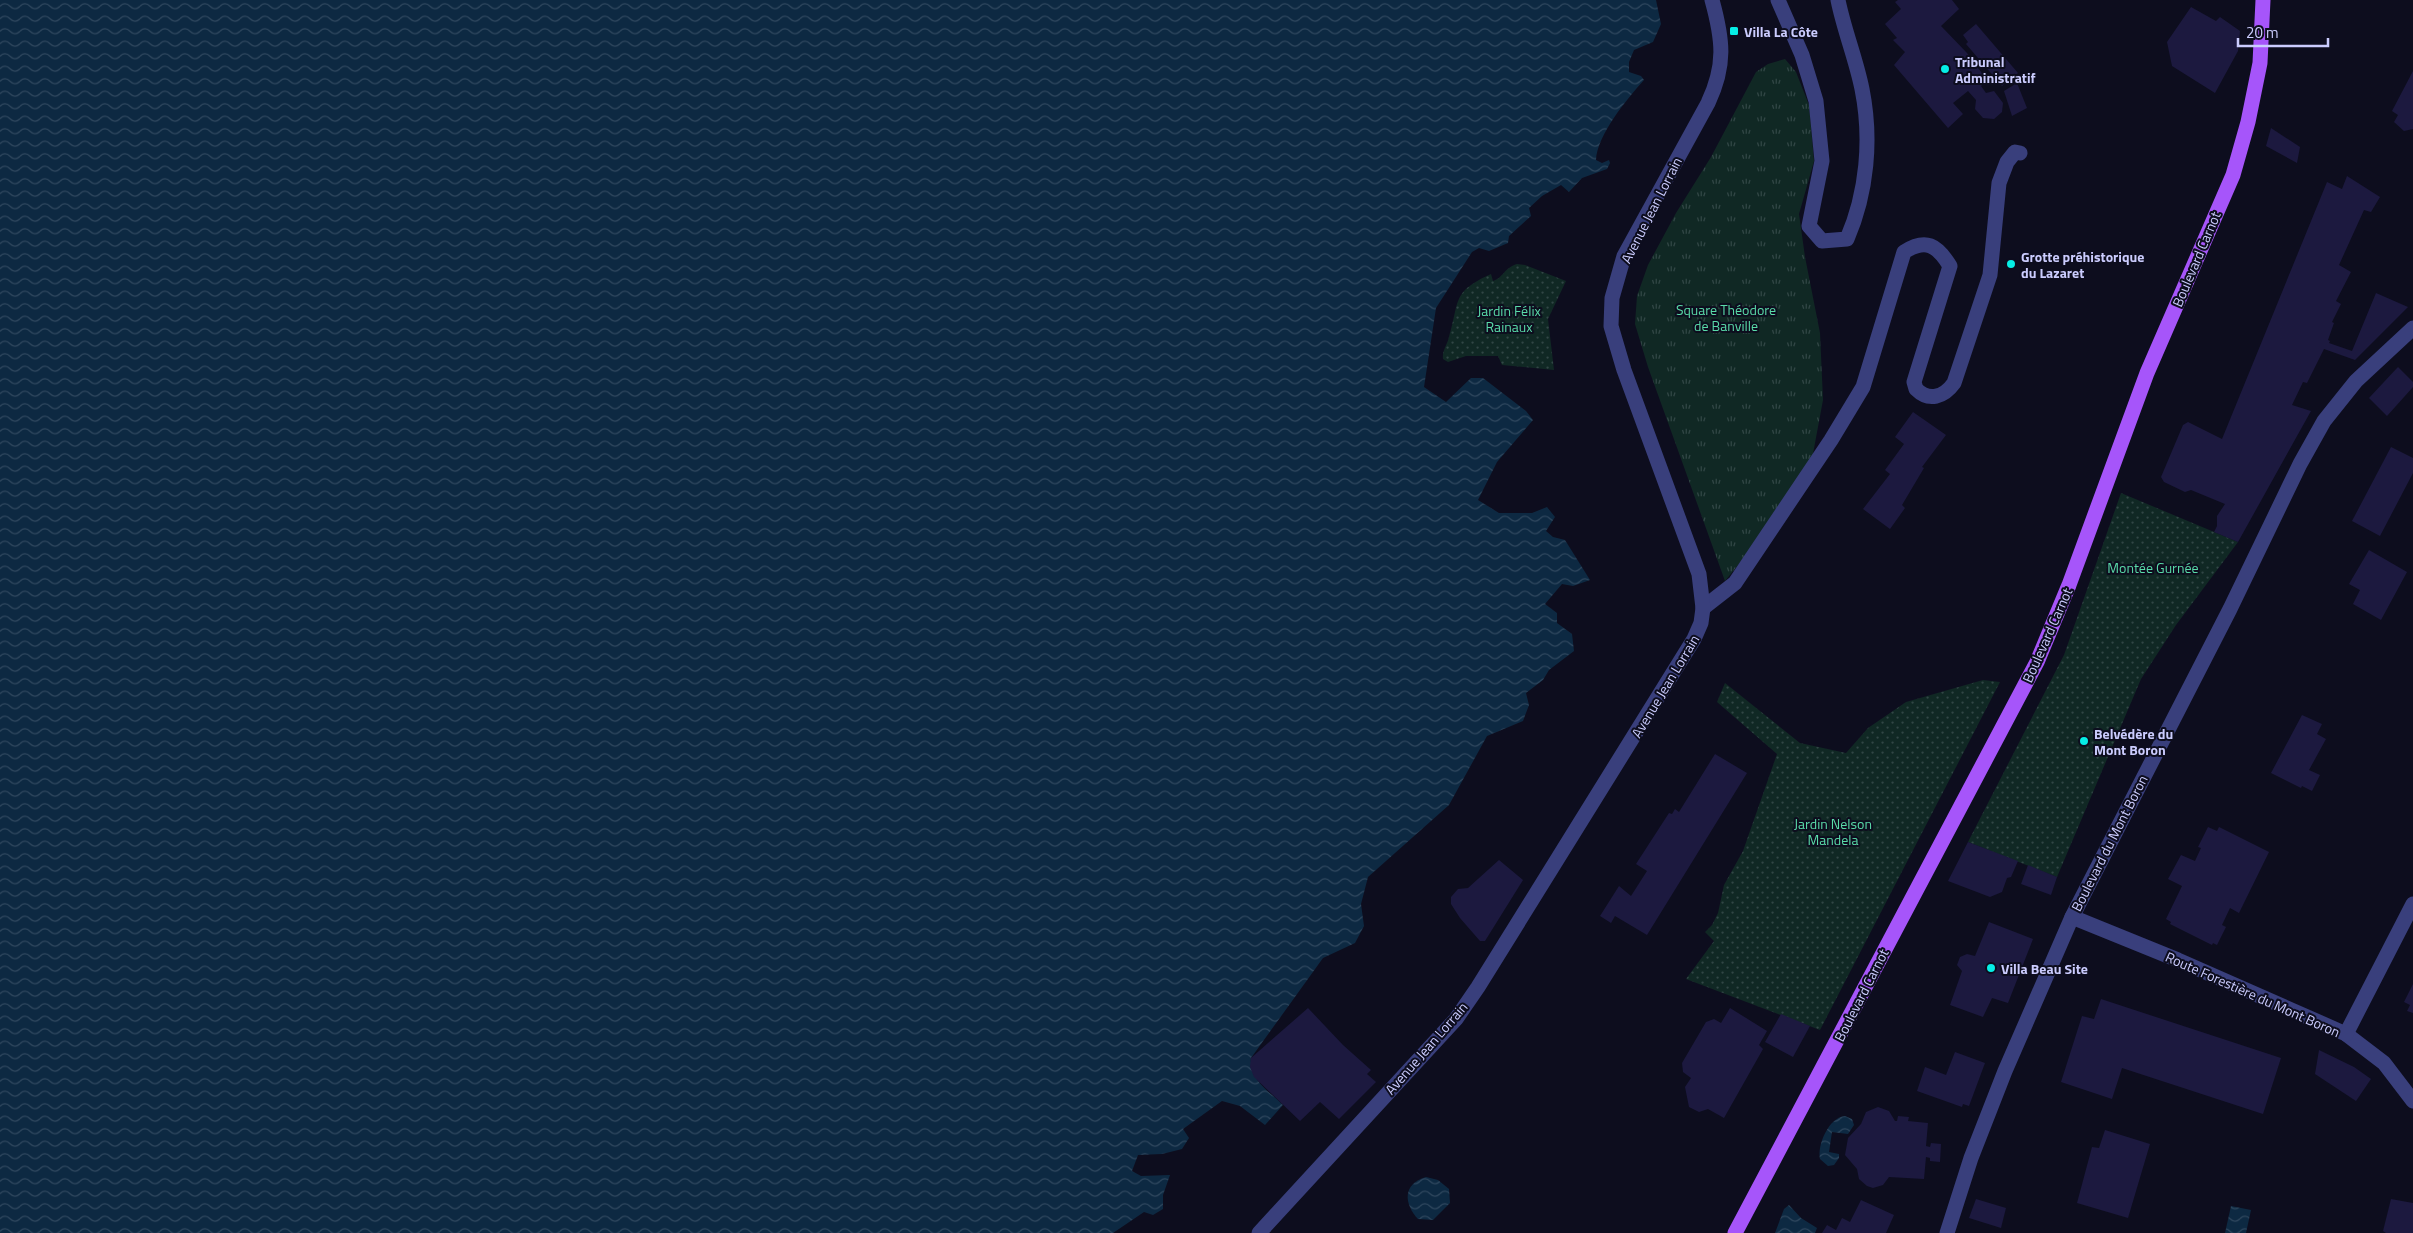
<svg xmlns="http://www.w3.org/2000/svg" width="2413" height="1233" viewBox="0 0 2413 1233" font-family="'Titillium Web',sans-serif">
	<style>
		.grass { fill: url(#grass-dots) }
		.park { fill: url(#park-tufts) }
		.water { fill: url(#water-waves) }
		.building { fill: #1c193f }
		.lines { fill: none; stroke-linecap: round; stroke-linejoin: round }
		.minor { stroke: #393f7c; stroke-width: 15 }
		.major { stroke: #a655fa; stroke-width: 15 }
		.poi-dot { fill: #06eee6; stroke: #0d0d1e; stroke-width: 2 }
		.labels { text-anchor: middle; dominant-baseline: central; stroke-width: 4; stroke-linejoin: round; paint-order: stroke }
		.poi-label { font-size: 14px; font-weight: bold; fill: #cbccfe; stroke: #0d0d1e; text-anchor: start }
		.street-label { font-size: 14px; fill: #cbccfe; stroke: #0d0d1e }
		.park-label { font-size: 14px; fill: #5adba9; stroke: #0d0d1e }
	</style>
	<defs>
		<pattern id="grass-dots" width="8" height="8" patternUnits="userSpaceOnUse" patternTransform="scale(1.25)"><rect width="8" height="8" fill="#102824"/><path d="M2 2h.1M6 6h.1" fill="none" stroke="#314645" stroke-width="1.8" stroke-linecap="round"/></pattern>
		<pattern id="park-tufts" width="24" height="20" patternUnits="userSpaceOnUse" patternTransform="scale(1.25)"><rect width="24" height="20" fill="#102824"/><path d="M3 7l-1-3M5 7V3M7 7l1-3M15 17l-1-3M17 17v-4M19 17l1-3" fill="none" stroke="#314645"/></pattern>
		<pattern id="water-waves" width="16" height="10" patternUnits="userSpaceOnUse" patternTransform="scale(1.25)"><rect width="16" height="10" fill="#0d2942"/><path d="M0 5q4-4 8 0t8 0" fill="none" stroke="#2f475e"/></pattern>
	</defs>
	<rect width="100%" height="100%" fill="#0d0d1e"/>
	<g class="grass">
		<path d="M 1517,264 L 1525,265 L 1566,281 L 1548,319 L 1554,370 L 1502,365 L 1498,356 L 1466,356 L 1448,362 L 1443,359 C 1442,351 1447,345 1449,337 C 1460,301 1451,292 1491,274 L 1493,281 C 1503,278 1504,268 1517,264 Z"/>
		<path d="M 2121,493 L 2238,542 L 2176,625 L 2141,679 L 2057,877 L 1968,842 L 2064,655 Z"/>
		<path d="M 1983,680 L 2000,682 L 1820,1030 L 1686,979 L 1714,941 L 1705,932 L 1712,925 L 1718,913 L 1724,885 L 1743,851 L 1777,754 L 1717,702 L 1725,683 L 1800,743 L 1846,753 L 1868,728 L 1906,702 Z"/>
	</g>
	<path class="park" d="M 1785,59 L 1796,72 L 1809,105 L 1814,161 L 1799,214 L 1805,257 L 1820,333 L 1823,400 L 1812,459 L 1769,527 L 1725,581 L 1648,367 L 1635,324 L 1637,296 L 1648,265 L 1676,213 L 1711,157 L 1756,72 L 1768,64 Z"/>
	<g class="water">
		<path d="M 0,0 L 1656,0 L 1661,24 L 1653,42 L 1634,50 L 1629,62 L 1629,72 L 1641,76 L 1644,80 C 1627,99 1597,135 1596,160 L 1602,163 L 1609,160 L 1610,163 L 1607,169 L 1582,178 L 1569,192 L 1561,185 L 1542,196 L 1529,208 L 1531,216 L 1509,236 L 1508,243 L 1489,251 L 1479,248 L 1472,252 L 1436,308 L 1424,387 L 1446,402 L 1471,378 L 1483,378 L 1526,411 L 1533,420 L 1497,462 L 1478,500 L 1499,513 L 1532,513 L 1547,507 L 1555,517 L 1546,531 L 1553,537 L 1565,540 L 1590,580 L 1573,586 L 1562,584 L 1545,604 L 1557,613 L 1557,623 L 1572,634 L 1574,651 L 1549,670 L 1543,680 L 1526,693 L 1529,705 L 1523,721 L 1487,736 L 1449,805 L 1368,877 L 1361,904 L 1364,926 L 1355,943 L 1323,958 L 1251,1058 C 1249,1080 1269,1091 1283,1105 L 1265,1125 L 1240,1106 L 1222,1101 L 1183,1129 L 1189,1138 L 1182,1149 L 1162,1154 L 1138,1155 L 1132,1171 L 1141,1176 L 1170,1175 L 1163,1195 L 1163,1209 L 1153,1215 L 1144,1212 L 1113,1233 L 0,1233 Z"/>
		<path d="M 1845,1116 L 1852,1119 L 1854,1125 L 1848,1134 L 1832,1132 L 1829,1152 L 1839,1154 L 1839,1158 L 1834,1165 L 1828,1166 L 1820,1159 C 1817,1145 1829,1117 1845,1116 Z"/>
		<path d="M 1426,1177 L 1438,1180 L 1449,1189 L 1450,1203 L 1433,1220 L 1418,1219 C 1404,1204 1402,1184 1426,1177 Z"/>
		<path d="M 1789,1205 L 1801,1218 L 1817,1228 L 1815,1233 L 1775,1233 L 1784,1209 Z"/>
		<path d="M 2231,1206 L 2251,1210 L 2246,1233 L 2225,1233 Z"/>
	</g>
	<g class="building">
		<path d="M 1898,0 L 1952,0 L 1959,9 L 1941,26 L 1967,53 L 1987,80 L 1981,86 L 1986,93 L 1994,91 L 2003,103 L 2002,112 L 1994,119 L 1983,118 L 1975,109 L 1976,100 L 1968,91 L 1953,103 L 1963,114 L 1948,128 L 1894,65 L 1905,52 L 1893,40 L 1897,38 L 1885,24 L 1901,9 L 1895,2 Z"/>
		<path d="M 2191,7 L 2216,21 L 2220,17 L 2240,31 L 2238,51 L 2215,93 L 2172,66 L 2167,42 Z"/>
		<path d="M 1976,24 L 2018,73 L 2002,86 L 1966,44 L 1968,42 L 1963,35 Z"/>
		<path d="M 2413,71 L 2413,129 L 2404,131 L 2394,122 L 2398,115 L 2392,111 Z"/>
		<path d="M 2017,83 L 2027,108 L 2012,116 L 2004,91 Z"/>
		<path d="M 2271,128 L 2300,147 L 2297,163 L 2266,146 Z"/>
		<path d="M 2347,176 L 2380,197 L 2371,212 L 2364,210 L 2339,265 L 2351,272 L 2336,301 L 2341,304 L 2332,322 L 2334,323 L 2328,340 L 2330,341 L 2329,343 L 2352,351 L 2376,293 L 2408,307 L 2355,360 L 2324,349 L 2307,383 L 2303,382 L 2292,405 L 2311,411 L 2238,542 L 2214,532 L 2217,526 L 2217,516 L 2225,504 L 2191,490 L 2185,492 L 2164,482 L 2161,477 L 2183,425 L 2188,422 L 2222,439 L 2327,182 L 2342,189 Z"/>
		<path d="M 2398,367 L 2413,382 L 2413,387 L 2387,416 L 2369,398 Z"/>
		<path d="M 1913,412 L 1946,435 L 1922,467 L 1924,468 L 1902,505 L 1905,508 L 1890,529 L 1863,509 L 1890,474 L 1885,470 L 1904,444 L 1895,437 Z"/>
		<path d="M 2391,447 L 2413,458 L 2413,473 L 2380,536 L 2352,521 Z"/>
		<path d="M 2369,550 L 2407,572 L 2381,620 L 2353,604 L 2360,590 L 2349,584 Z"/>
		<path d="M 2302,715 L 2322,724 L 2317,734 L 2326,739 L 2309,770 L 2320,775 L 2312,791 L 2302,786 L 2301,788 L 2271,773 Z"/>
		<path d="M 1715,754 L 1747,773 L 1647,935 L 1615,916 L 1611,923 L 1600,916 L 1619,886 L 1631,896 L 1647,871 L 1636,864 L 1669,813 L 1672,814 L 1675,809 L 1679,812 Z"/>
		<path d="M 2208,827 L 2217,831 L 2219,827 L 2269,852 L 2239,913 L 2230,908 L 2222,925 L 2226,927 L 2217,945 L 2213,943 L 2212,945 L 2170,924 L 2171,922 L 2166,919 L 2182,886 L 2168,879 L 2181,855 L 2195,861 L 2201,848 L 2198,847 Z"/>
		<path d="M 1968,842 L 2018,861 L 2011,877 L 2007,878 L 2002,892 L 1990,897 L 1948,881 Z"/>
		<path d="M 1499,860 L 1523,880 L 1485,941 L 1480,941 L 1460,918 L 1451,904 L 1451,897 L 1458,889 L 1468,888 Z"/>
		<path d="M 2028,865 L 2057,877 L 2051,895 L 2021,884 Z"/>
		<path d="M 1989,922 L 2033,939 L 2008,1003 L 1992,998 L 1983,1017 L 1950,1005 L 1962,971 L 1957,965 L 1960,957 L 1967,954 L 1975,956 Z"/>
		<path d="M 2413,984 L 2413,1013 L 2407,1011 L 2410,1005 L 2404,1002 Z"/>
		<path d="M 2101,999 L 2281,1058 L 2263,1114 L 2122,1068 L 2112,1099 L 2061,1082 L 2082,1016 L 2094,1019 Z"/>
		<path d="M 1308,1008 L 1343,1045 L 1371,1070 L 1367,1074 L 1376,1082 L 1339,1119 L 1320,1102 L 1300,1121 L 1254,1077 L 1250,1067 L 1251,1058 Z"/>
		<path d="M 1730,1008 L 1767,1031 L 1759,1045 L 1763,1049 L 1724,1118 L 1708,1109 L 1699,1112 L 1689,1107 L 1685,1087 L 1691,1078 L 1683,1072 L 1682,1063 L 1706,1022 L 1714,1019 L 1721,1023 Z"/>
		<path d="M 1781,1014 L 1810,1026 L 1793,1057 L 1765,1042 Z"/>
		<path d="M 2319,1050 L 2354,1067 L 2371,1079 L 2356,1101 L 2315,1074 Z"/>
		<path d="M 1955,1052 L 1985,1063 L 1969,1106 L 1963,1104 L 1962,1107 L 1917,1091 L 1925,1067 L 1946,1075 Z"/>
		<path d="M 1878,1107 L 1889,1111 L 1895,1121 L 1897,1121 L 1898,1116 L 1909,1117 L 1908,1121 L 1928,1123 L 1926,1146 L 1930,1147 L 1931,1143 L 1941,1144 L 1940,1162 L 1930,1161 L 1930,1158 L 1926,1157 L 1924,1179 L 1889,1177 L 1883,1185 L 1873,1188 L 1867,1186 L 1859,1179 L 1857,1169 L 1845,1155 L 1848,1138 L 1861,1124 L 1866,1112 Z"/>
		<path d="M 2105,1130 L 2150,1144 L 2128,1218 L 2077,1203 L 2092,1147 L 2099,1148 Z"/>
		<path d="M 1976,1199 L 2006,1208 L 2001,1228 L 1969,1218 Z"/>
		<path d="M 2391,1199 L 2413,1203 L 2413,1233 L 2386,1233 L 2383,1231 Z"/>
		<path d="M 1861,1200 L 1894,1215 L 1886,1233 L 1822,1233 L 1827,1225 L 1836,1230 L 1842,1218 L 1850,1222 Z"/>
	</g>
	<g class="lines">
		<g class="minor">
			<path d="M 1778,0 L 1802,55 L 1816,101 L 1822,161 L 1809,226 L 1822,241 L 1847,239 C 1867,193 1872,139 1862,89 C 1856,59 1844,30 1838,0"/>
			<path d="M 1703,608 L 1735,583 L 1831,440 L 1863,387 L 1904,252 C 1926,238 1937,245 1950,266 L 1914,382 L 1916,389 C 1929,402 1944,397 1954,383 L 1990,275 L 1999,183 L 2007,162 L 2015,152 L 2020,153"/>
			<path d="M 2072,917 L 2178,960 L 2346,1034 L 2384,1063 L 2413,1101"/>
			<path d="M 2346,1034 L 2413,904"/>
			<path d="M 1259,1233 L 1456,1019 L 1478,987 L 1694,639 L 1701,623 L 1703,608 L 1699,574 L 1624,370 L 1611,326 L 1612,298 L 1624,256 L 1708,103 C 1726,65 1723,40 1712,0"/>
			<path d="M 1947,1233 L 1971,1158 L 2005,1071 L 2072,917 L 2230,609 L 2300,464 L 2324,421 L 2356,381 L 2413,328"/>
		</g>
		<path class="major" d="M 1735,1233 L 2037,662 L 2069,585 L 2147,373 L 2233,175 L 2248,122 L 2260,63 L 2263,0"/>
	</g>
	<g class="poi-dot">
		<rect x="1729" y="26" width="10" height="10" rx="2.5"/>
		<circle cx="1945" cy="69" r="5"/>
		<circle cx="2011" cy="264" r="5"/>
		<circle cx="2084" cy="741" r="5"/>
		<circle cx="1991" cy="968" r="5"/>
	</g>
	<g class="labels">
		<g class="poi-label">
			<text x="1744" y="31">Villa La Côte</text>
			<text x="1955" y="61">Tribunal<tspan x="1955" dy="16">Administratif</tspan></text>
			<text x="2021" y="256">Grotte préhistorique<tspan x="2021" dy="16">du Lazaret</tspan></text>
			<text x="2094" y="733">Belvédère du<tspan x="2094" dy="16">Mont Boron</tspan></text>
			<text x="2001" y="968">Villa Beau Site</text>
		</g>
		<g class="street-label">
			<text transform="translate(1651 210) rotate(-63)">Avenue Jean Lorrain</text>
			<text transform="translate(2196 259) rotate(-67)">Boulevard Carnot</text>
			<text transform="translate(2047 635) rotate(-66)">Boulevard Carnot</text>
			<text transform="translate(1665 686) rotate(-59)">Avenue Jean Lorrain</text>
			<text transform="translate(2109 843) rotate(-63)">Boulevard du Mont Boron</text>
			<text transform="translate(2253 994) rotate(24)">Route Forestière du Mont Boron</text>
			<text transform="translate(1861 995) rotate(-63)">Boulevard Carnot</text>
			<text transform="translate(1426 1048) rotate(-49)">Avenue Jean Lorrain</text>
		</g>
		<g class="park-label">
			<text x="1726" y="309">Square Théodore<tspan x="1726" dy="16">de Banville</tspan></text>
			<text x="1509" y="310">Jardin Félix<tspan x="1509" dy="16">Rainaux</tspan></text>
			<text x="2153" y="567">Montée Gurnée</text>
			<text x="1833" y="823">Jardin Nelson<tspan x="1833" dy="16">Mandela</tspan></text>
		</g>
	</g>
	<path d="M2238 38v8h90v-8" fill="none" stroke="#cbccfe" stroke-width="2.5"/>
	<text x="2246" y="38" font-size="15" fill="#cbccfe" stroke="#0d0d1e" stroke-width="4" paint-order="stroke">20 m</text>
</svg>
